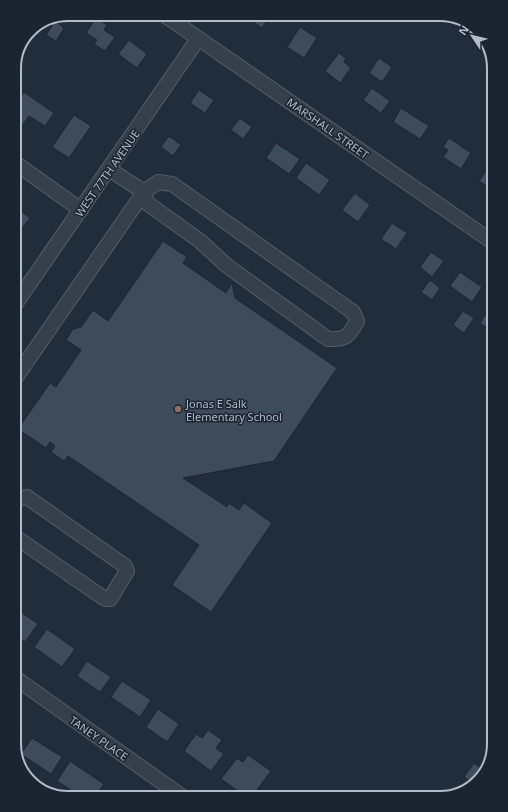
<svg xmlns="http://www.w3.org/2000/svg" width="508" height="812" viewBox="0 0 508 812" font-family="'Noto Sans',sans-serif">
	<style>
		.building { fill: #3e4b5b; stroke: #1d2633 }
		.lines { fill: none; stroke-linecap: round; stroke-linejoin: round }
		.minor-casing { stroke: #545d6a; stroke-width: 16 }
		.minor { stroke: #363f4c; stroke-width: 14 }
		.education-dot { fill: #8d6e63; stroke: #1b2431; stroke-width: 1.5 }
		.labels { text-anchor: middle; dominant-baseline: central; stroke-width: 3; stroke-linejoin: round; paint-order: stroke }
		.street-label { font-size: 11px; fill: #b1bac8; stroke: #1b2431 }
		.poi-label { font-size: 11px; fill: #b1bac8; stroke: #1b2431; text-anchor: start }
		.rim { fill: none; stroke: #b1bac8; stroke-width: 2 }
	</style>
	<rect width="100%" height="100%" fill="#222d3c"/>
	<g class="building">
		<path d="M 255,14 L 279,14 L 276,20 L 270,16 L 262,28 L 251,20 Z"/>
		<path d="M 96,18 L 107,25 L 104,30 L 115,37 L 105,51 L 94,44 L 97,40 L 86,33 Z"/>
		<path d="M 55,21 L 64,28 L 56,41 L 46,35 Z"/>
		<path d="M 300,27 L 317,38 L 304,58 L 287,47 Z"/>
		<path d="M 129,40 L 147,54 L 137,68 L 118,54 Z"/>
		<path d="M 339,53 L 346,59 L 344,62 L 351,68 L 340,83 L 325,71 Z"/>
		<path d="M 379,58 L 392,67 L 382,82 L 369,73 Z"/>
		<path d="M 372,88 L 390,101 L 381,113 L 363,100 Z"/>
		<path d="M 199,90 L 214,100 L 205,113 L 190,103 Z"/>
		<path d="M 24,92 L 54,113 L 45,126 L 29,116 L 21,127 L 14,122 L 14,107 Z"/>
		<path d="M 401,108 L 429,126 L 420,139 L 393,122 Z"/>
		<path d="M 74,115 L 91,126 L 69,158 L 52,147 Z"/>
		<path d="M 240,118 L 252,127 L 243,139 L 231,130 Z"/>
		<path d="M 169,136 L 181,145 L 173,156 L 161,147 Z"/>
		<path d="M 449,138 L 471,153 L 461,169 L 443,157 L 448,150 L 443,147 Z"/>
		<path d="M 276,143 L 300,159 L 289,174 L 266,158 Z"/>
		<path d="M 306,163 L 330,180 L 319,195 L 296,178 Z"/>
		<path d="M 494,169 L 494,191 L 479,181 L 487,170 L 491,173 Z"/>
		<path d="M 355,193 L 370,205 L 358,222 L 342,210 Z"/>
		<path d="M 14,206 L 30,218 L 20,231 L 19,230 L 14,236 Z"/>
		<path d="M 392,223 L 407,233 L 396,249 L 381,239 Z"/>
		<path d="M 163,241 L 187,257 L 183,263 L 226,293 L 232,283 L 235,298 L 337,368 L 274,461 L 183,478 L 227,507 L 229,503 L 239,510 L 244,503 L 272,523 L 211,612 L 172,585 L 199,545 L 68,456 L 64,461 L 51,452 L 55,446 L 50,442 L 46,448 L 18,429 L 50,383 L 56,387 L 81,350 L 66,340 L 73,329 L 81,327 L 93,310 L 108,321 Z"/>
		<path d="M 431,252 L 444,261 L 432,277 L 420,267 Z"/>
		<path d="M 460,272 L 482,287 L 472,302 L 450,286 Z"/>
		<path d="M 430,280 L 440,288 L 432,300 L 421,292 Z"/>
		<path d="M 489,309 L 494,312 L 494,326 L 491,330 L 480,323 Z"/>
		<path d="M 463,311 L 474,318 L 464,333 L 453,325 Z"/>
		<path d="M 14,607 L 38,624 L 25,642 L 14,634 Z"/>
		<path d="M 47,629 L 75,649 L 62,667 L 34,647 Z"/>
		<path d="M 87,661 L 111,677 L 100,692 L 77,676 Z"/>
		<path d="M 122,681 L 151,700 L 140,717 L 111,697 Z"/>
		<path d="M 158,709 L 179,724 L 167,742 L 146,727 Z"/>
		<path d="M 14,722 L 24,730 L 14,743 Z"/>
		<path d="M 208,730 L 222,740 L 216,748 L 224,754 L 211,771 L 184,751 L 196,734 L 202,738 Z"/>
		<path d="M 32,738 L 62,757 L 51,774 L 21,754 Z"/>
		<path d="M 248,755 L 271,771 L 251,798 L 248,798 L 221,779 L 237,758 L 243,762 Z"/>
		<path d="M 70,761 L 104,784 L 94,798 L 83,798 L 57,781 Z"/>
		<path d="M 474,763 L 486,772 L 474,784 L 464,777 Z"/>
		<path d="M 275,789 L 287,798 L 269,798 Z"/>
		<path d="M 110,791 L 118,796 L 120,794 L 126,798 L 105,798 Z"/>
	</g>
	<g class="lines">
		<g class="minor-casing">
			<g id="minor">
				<path d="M 163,14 L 494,243"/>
				<path d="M 14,162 L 81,210"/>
				<path d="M 14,306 L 198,39"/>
				<path d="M 14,380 L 144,192 L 158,182 L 172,184 L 353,312 L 357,321 C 349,336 346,340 328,339 L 226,265 L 200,241 L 147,203 L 144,192 L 109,169"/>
				<path d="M 14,536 L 105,599 L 110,599 L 127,571 L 125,566 L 27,497 L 14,500"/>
				<path d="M 14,677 L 184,798"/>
			</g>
		</g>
		<use href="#minor" class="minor"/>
	</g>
	<circle class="education-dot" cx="178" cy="409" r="4"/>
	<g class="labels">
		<g class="street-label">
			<text transform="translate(328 128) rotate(35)">MARSHALL STREET</text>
			<text transform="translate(107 173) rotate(-55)">WEST 77TH AVENUE</text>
			<text transform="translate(99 738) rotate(35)">TANEY PLACE</text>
		</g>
		<g class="poi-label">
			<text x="186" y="403">Jonas E Salk<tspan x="186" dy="13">Elementary School</tspan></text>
		</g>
	</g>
	<path d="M0 0H508V812H0ZM68 21H440A47 47 0 0 1 487 68V744A47 47 0 0 1 440 791H68A47 47 0 0 1 21 744V68A47 47 0 0 1 68 21Z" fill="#1b2431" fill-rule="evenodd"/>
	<path class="rim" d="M68 21H440A47 47 0 0 1 487 68V744A47 47 0 0 1 440 791H68A47 47 0 0 1 21 744V68A47 47 0 0 1 68 21Z"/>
	<g transform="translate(472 36) rotate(305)" stroke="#1b2431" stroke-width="3" paint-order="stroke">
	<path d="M0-3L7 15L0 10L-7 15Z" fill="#b1bac8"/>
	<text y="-6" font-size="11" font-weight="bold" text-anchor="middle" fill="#b1bac8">N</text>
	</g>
</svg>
